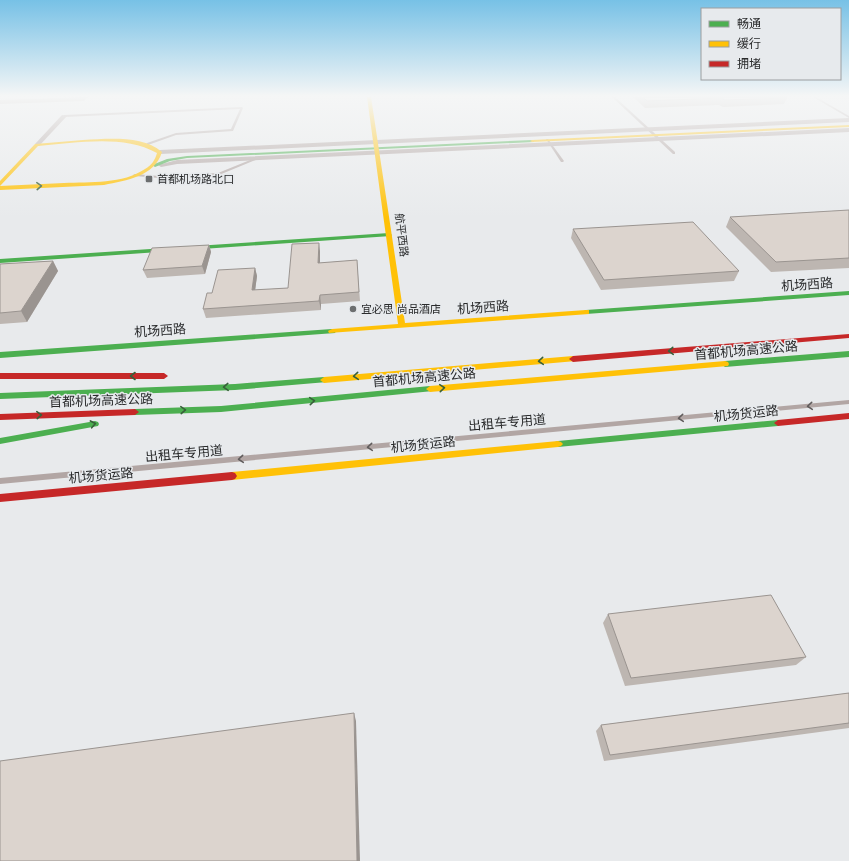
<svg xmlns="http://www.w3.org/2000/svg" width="849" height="861" viewBox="0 0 849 861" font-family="Quicksand,'Noto Sans SC',sans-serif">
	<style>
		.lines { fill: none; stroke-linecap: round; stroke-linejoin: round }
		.lane { fill: #b2a6a4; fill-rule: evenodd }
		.street { fill: #b2a6a4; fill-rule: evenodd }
		.fast { fill: #4caf50; fill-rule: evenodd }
		.slow { fill: #ffc107; fill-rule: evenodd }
		.jam { fill: #c62828; fill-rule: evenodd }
		.wall { fill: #bdb6b1 }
		.shaded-wall { fill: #9a9490 }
		.building { fill: #dcd4ce; stroke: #9a9490 }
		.oneway { stroke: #38603a }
		.oneway2 { stroke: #605c5c }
		.poi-dot { fill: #6c6e6f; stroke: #e7eaed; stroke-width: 1.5 }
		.labels { text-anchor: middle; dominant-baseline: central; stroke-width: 3; stroke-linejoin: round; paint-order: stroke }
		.far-poi-label { font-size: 11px; fill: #2a2b2c; stroke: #e7eaed; text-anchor: start }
		.far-street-label { font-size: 11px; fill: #2a2b2c; stroke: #e7eaed }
		.street-label { font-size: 13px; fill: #2a2b2c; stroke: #e7eaed }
	</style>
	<rect width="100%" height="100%" fill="#e8eaec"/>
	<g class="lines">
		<g class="lane">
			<path d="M 612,97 L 615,97 L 675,152 L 675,154 L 673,154 Z"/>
			<path d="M 816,97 L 849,116 L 849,118 L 813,97 Z"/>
			<path d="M 242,107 L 243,108 L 233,131 L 176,135 L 148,145 L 146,144 L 147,143 L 176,133 L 231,129 L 240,109 L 64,117 L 63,116 L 64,115 Z"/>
			<path d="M 546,139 L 548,139 L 564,161 L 563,162 L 561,162 Z"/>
			<path d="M 255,158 L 258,159 L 219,175 L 159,178 L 135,176 L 133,175 L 135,174 L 159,176 L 218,173 Z"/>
			<path d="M 849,400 L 849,404 L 0,484 L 0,478 Z"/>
		</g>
		<g class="street">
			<path d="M 88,97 L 84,101 L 0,104 L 0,100 Z"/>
			<path d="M 62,115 L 67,116 L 39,146 L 35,146 L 35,144 Z"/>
			<path d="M 849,118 L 849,122 L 160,154 L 157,152 L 160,150 Z"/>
			<path d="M 849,128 L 849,132 L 177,164 L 161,167 L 158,165 L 177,160 Z"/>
		</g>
		<g class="fast">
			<path d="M 532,140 L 534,140 L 534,142 L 187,158 L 170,161 L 155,167 L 152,165 L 167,159 L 187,156 Z"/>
			<path d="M 389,233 L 392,235 L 391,236 L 0,263 L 0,259 Z"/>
			<path d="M 849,291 L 849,295 L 586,314 L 582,312 L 586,310 Z"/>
			<path d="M 332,329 L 336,331 L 335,333 L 0,358 L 0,352 Z"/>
			<path d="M 849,351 L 849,357 L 725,367 L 721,364 L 725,361 Z"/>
			<path d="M 324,377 L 327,378 L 328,380 L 327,382 L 235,390 L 0,399 L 0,393 L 235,384 Z"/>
			<path d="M 430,386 L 433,387 L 434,389 L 433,391 L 221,412 L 135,415 L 131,412 L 135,409 L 221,406 Z"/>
			<path d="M 778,420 L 782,423 L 778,426 L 558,447 L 555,446 L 553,444 L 555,442 L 558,441 Z"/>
			<path d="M 95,421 L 98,422 L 99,424 L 98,426 L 0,444 L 0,438 Z"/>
		</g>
		<g class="slow">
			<path d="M 367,97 L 371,97 L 405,323 L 586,310 L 589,310 L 589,314 L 329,333 L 328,331 L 332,329 L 398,324 Z"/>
			<path d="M 849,125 L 849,127 L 532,142 L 530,141 L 532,140 Z"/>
			<path d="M 83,140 C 108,139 142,135 162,152 C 154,177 127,180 104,185 L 0,190 L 0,186 C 21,185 43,184 64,183 C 90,182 123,184 145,169 C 152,165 155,160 157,153 C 123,134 76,143 38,146 L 0,186 L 0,181 L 35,144 Z"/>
			<path d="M 573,356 L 577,359 L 576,361 L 324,383 L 320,380 L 324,377 Z"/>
			<path d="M 725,361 L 728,362 L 729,364 L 728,366 L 430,392 L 426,389 L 430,386 Z"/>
			<path d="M 558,441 L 561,442 L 563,444 L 561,446 L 558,447 L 232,480 L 229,479 L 227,476 L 229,473 L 232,472 Z"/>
		</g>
		<g class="jam">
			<path d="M 849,334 L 849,338 L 573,362 L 569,359 L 573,356 Z"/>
			<path d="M 0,373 L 164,373 L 168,376 L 164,379 L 0,379 Z"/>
			<path d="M 135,409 L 139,412 L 135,415 L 0,420 L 0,414 Z"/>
			<path d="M 849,413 L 849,419 L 778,426 L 774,423 L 778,420 Z"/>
			<path d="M 232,472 L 235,473 L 237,476 L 235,479 L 232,480 L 0,502 L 0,494 Z"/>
		</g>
	</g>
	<g class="wall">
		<path d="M 633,97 L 786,97 L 787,98 L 784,104 L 723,107 L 719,105 L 645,108 Z"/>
		<path d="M 849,210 L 849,268 L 771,272 L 726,227 L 730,217 Z"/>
		<path d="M 573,229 L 739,271 L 734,281 L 601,290 L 571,238 Z"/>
		<path d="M 209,245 L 211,252 L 205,274 L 147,278 L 143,270 Z"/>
		<path d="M 320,251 L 320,263 L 357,260 L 360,301 L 321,304 L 321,310 L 206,318 L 203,309 L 212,293 L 255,268 L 257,276 L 255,290 L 288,288 Z"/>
		<path d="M 53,261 L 58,271 L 27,322 L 0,324 L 0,264 Z"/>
		<path d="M 608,614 L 806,657 L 796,665 L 625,686 L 603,623 Z"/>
		<path d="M 849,693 L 849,728 L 604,761 L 596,731 L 601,725 Z"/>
	</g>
	<g class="shaded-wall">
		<path d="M 319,243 L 320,251 L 320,271 L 318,263 Z"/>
		<path d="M 209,245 L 211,252 L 205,274 L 202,266 Z"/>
		<path d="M 53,261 L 58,271 L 27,322 L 21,311 Z"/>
		<path d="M 255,268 L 257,276 L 254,299 L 252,290 Z"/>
		<path d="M 320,295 L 321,304 L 321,310 L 319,301 Z"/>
		<path d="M 354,713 L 356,721 L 360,861 L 357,861 Z"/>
	</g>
	<g class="building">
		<path d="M 643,97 L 786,97 L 787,98 L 725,100 L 721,98 L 647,101 Z"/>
		<path d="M 849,210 L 849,258 L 776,262 L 730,217 Z"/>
		<path d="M 693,222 L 739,271 L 604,280 L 573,229 Z"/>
		<path d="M 319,243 L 318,263 L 357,260 L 359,292 L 320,295 L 319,301 L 203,309 L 207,293 L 212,293 L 218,270 L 255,268 L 252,290 L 288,288 L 292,244 Z"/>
		<path d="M 209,245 L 202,266 L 143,270 L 152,248 Z"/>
		<path d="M 53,261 L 21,311 L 0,313 L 0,264 Z"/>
		<path d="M 771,595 L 806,657 L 631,678 L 608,614 Z"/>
		<path d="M 849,693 L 849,723 L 610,755 L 601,725 Z"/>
		<path d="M 354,713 L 357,861 L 0,861 L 0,761 Z"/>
	</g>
	<defs><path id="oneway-chevron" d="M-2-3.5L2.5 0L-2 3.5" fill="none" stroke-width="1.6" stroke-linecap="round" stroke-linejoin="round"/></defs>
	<g class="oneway">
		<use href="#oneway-chevron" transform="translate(39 186) rotate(-3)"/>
		<use href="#oneway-chevron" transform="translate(671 351) rotate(176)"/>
		<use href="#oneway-chevron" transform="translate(541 361) rotate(175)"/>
		<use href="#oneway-chevron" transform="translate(133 376) rotate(-180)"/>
		<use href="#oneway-chevron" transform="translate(356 376) rotate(175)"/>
		<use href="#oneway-chevron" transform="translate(226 387) rotate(177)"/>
		<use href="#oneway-chevron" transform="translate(442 388) rotate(-5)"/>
		<use href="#oneway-chevron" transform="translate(312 401) rotate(-5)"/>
		<use href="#oneway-chevron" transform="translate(183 410) rotate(-3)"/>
		<use href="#oneway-chevron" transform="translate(39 415) rotate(-3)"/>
		<use href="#oneway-chevron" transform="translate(93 424) rotate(-11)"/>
	</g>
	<g class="oneway2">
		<use href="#oneway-chevron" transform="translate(810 406) rotate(175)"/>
		<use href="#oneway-chevron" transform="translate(681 418) rotate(175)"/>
		<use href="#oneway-chevron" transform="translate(370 447) rotate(175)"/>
		<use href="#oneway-chevron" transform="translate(241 459) rotate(175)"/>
	</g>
	<linearGradient id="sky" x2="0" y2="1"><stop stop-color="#77c1e6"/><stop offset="0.44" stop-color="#f5f6f6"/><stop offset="1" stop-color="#f5f6f6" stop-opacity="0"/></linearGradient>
	<rect width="849" height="218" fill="url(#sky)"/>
	<g class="poi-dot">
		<rect x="145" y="175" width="8" height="8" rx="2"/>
		<circle cx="353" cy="309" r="4"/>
	</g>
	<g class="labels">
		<g class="far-poi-label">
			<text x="157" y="179">首都机场路北口</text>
			<text x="361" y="309">宜必思 尚品酒店</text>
		</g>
		<g class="far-street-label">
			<text transform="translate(402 235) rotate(83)">航平西路</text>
		</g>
		<g class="street-label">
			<text transform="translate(807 284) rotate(-4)">机场西路</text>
			<text transform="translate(483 307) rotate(-4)">机场西路</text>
			<text transform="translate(160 330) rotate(-4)">机场西路</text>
			<text transform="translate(746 350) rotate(-5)">首都机场高速公路</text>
			<text transform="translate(424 377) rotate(-5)">首都机场高速公路</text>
			<text transform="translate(101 400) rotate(-2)">首都机场高速公路</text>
			<text transform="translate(746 413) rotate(-6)">机场货运路</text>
			<text transform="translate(507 422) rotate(-5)">出租车专用道</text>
			<text transform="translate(423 444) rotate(-6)">机场货运路</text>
			<text transform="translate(184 453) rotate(-5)">出租车专用道</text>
			<text transform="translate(101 475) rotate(-5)">机场货运路</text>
		</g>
	</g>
	<rect x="701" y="8" width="140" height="72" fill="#e7eaed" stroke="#9b9ea0"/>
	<rect x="709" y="21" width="20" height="6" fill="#4caf50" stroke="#9b9ea0"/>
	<text x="737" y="28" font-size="12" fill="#2a2b2c">畅通</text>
	<rect x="709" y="41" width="20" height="6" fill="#ffc107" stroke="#9b9ea0"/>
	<text x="737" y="48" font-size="12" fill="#2a2b2c">缓行</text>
	<rect x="709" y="61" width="20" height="6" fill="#c62828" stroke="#9b9ea0"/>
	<text x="737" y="68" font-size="12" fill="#2a2b2c">拥堵</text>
</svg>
